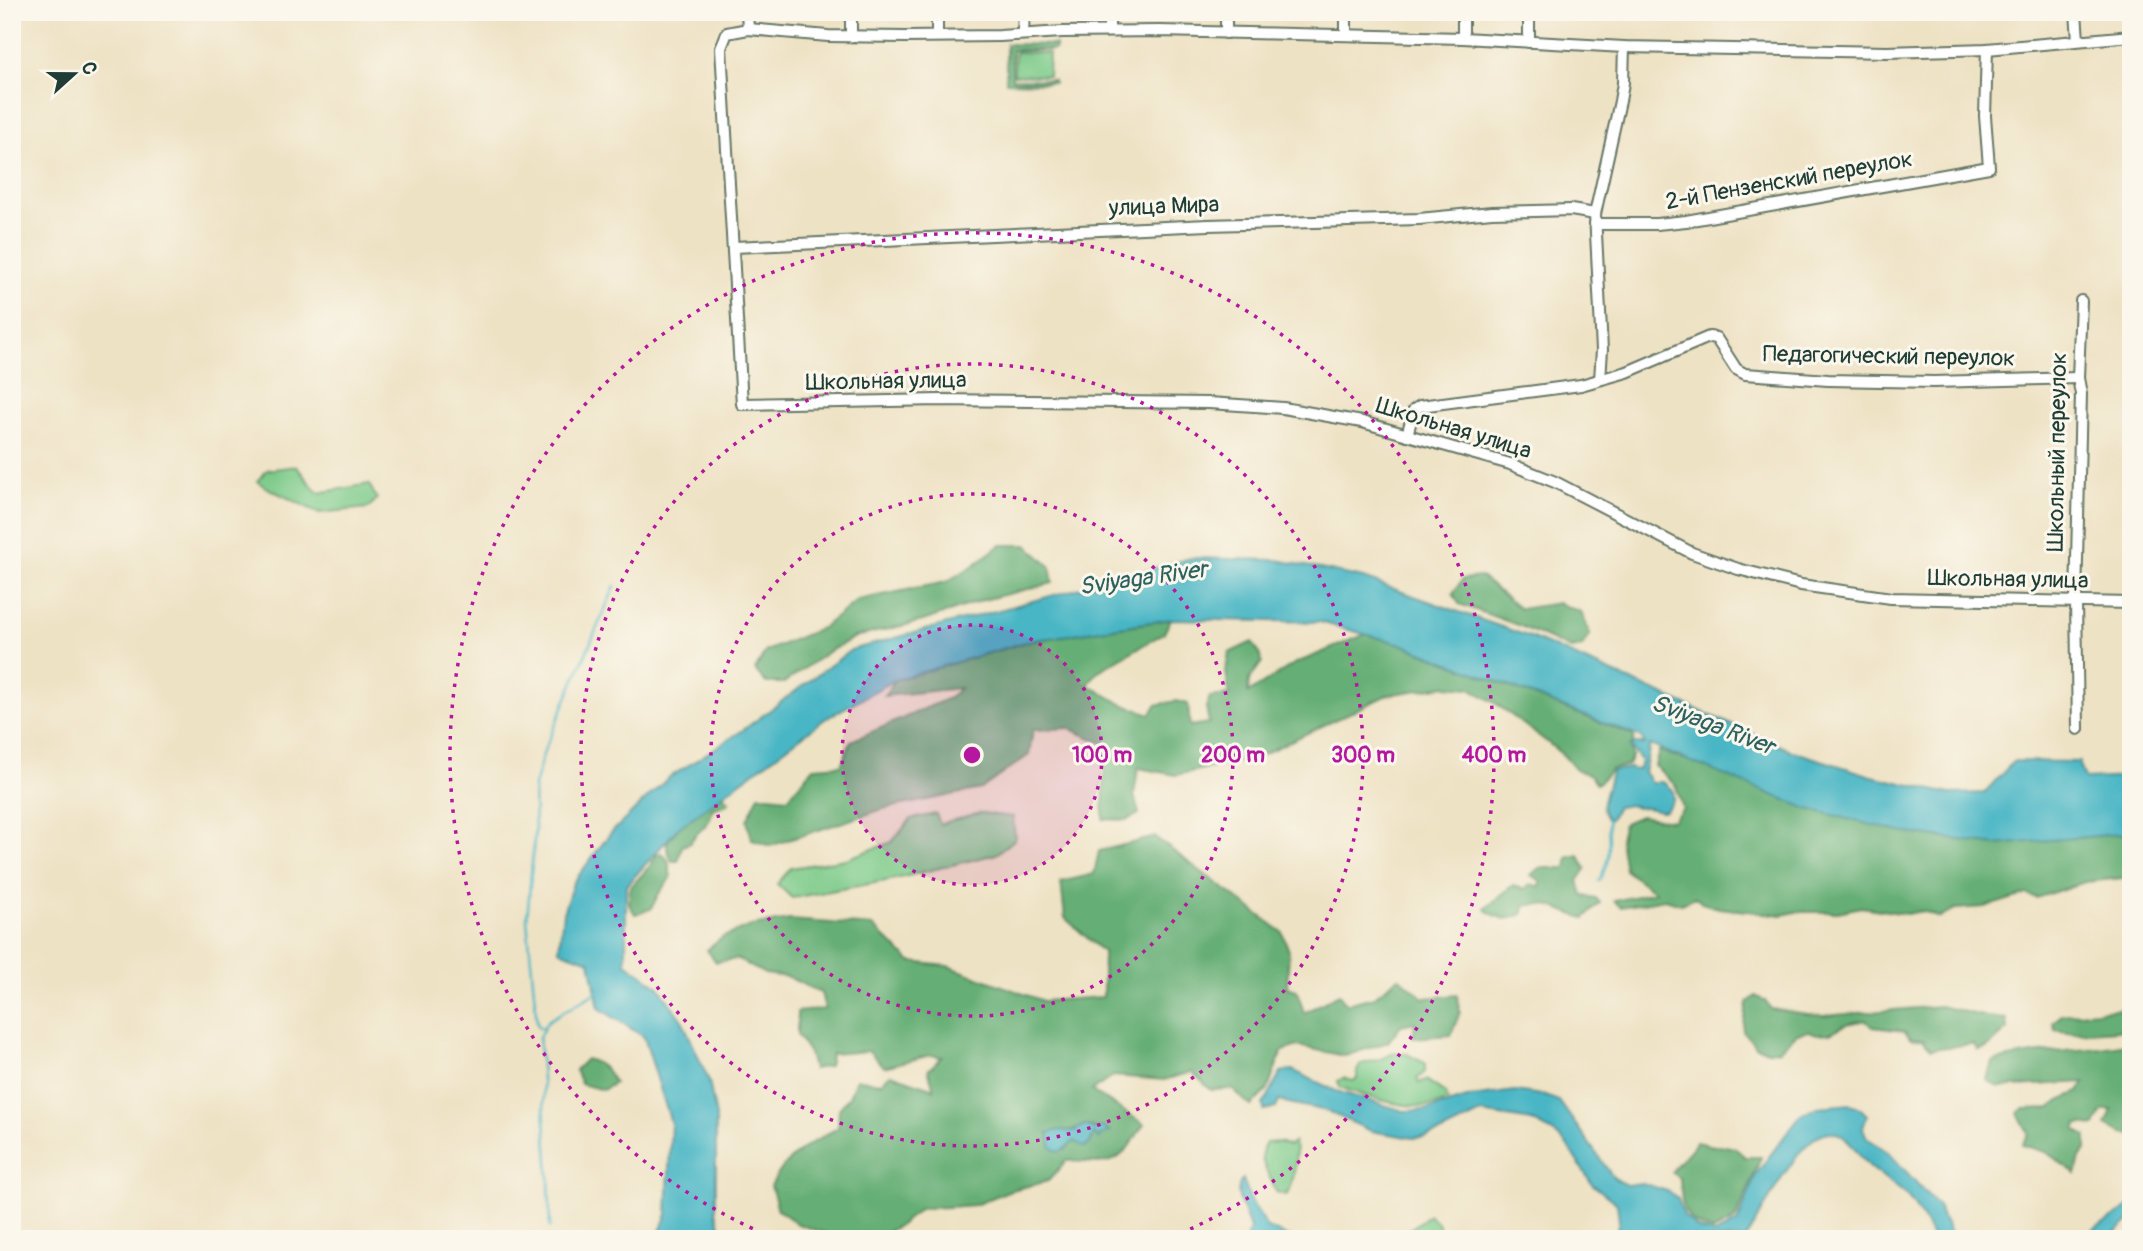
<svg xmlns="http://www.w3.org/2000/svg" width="2143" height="1251" viewBox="0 0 2143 1251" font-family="Pangolin,sans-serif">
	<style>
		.green { fill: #7cca89; stroke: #4e845e; stroke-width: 2 }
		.forest { fill: #65ae75; stroke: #427654; stroke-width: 2; fill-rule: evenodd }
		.water { fill: #49b6c5; stroke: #347a7c; stroke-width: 2 }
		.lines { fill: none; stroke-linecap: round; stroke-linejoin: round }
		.stream { stroke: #49b6c5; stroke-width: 2.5 }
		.minor-casing { stroke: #677766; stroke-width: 14 }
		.minor { stroke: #fff; stroke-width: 10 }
		.ring { fill: none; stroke: #b5179e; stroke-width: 3.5; stroke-dasharray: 3.5 7 }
		.labels { text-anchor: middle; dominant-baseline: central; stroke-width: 6; stroke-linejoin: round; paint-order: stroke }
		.street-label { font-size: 23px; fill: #1f3d34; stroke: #fbf7ec }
		.water-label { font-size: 24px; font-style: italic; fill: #2c6160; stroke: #fbf7ec }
		.centre { fill: #b5179e; stroke: #fbf7ec; stroke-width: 3.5 }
		.ring-label { font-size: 21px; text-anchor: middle; font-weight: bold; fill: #b5179e; stroke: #fbf7ec; stroke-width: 6; stroke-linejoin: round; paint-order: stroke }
	</style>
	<rect width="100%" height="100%" fill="#fbf7ec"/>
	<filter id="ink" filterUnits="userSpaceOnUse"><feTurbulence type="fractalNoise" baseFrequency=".0143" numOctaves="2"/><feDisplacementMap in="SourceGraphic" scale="14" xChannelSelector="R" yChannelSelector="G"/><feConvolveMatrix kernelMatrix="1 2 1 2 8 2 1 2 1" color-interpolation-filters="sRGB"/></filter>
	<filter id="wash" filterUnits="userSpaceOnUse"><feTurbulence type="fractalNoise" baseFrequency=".00686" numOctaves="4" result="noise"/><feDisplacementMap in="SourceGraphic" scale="28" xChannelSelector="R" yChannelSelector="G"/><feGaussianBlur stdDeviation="1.57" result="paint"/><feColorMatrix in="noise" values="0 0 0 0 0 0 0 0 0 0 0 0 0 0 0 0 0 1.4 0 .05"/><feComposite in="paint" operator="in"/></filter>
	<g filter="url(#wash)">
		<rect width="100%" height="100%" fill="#eee2c4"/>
		<g class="green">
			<path d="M 1015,52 L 1049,53 L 1048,76 L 1014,75 Z"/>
			<path d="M 296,466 L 318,493 L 369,484 L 377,499 L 368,508 L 319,513 L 267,488 L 257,481 L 267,470 Z"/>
			<path d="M 980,813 L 1013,817 L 1015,839 L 996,854 L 891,880 L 792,898 L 777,884 L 791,868 L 846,859 L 892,842 L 911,819 L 936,814 L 940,824 Z"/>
			<path d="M 1393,1053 L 1405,1053 L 1425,1063 L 1425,1072 L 1417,1079 L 1419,1083 L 1426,1080 L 1445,1093 L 1448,1100 C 1420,1116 1369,1097 1340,1087 L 1338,1081 L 1343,1078 L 1353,1081 L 1357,1079 L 1357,1071 L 1361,1064 L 1381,1059 Z"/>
			<path d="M 1279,1142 L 1289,1146 L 1294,1142 C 1298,1152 1294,1187 1286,1195 L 1276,1192 C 1272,1176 1254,1160 1266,1143 Z"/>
			<path d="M 1429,1215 L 1439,1224 L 1440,1239 L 1409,1239 L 1407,1233 L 1409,1230 Z"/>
		</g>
		<g class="forest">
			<path d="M 1006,44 L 1055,45 L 1055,50 L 1012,50 L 1012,79 L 1054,80 L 1054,83 L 1006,82 Z"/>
			<path d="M 1000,545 L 1027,545 L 1050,566 L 1053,583 L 983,600 L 923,621 L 855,637 L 826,653 L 784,683 L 766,683 L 755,670 L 766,651 L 822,628 L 858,600 L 946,582 L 974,565 Z"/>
			<path d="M 1481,577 L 1520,609 L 1558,603 L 1581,612 L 1590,635 L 1582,647 L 1571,649 L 1523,627 L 1459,604 L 1453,593 L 1463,579 Z"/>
			<path d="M 1171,619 L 1164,633 L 1097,672 L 1088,685 L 1124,705 L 1151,714 L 1156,705 L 1176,701 L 1188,704 L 1190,726 L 1209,723 L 1206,707 L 1210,697 L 1229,695 L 1226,670 L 1229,653 L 1252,642 L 1258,651 L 1262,662 L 1249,680 L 1248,693 L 1294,664 L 1366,634 L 1401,644 L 1632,735 L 1634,738 L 1631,749 L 1632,757 L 1628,765 L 1612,769 L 1597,784 L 1591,775 L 1576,770 L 1565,757 L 1547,742 L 1495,703 L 1470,688 L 1446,686 L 1387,695 L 1255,758 L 1176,775 L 1138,768 L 1134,795 L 1139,814 L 1127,820 L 1103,819 L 1105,744 L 1068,728 L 1033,730 L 1029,755 L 981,789 L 883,809 L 770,846 L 752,840 L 747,820 L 759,795 L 788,798 L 814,767 L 841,765 L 851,741 L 949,698 L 960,688 L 884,696 L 895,680 L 1030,641 Z"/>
			<path d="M 1659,751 L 1854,815 L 2131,829 L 2131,877 L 2085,882 L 2036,898 L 2027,894 L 1985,907 L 1955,909 L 1940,918 L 1923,911 L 1906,914 L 1861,907 L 1838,912 L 1795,912 L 1783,915 L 1719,908 L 1702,903 L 1695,897 L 1681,904 L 1665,899 L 1621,907 L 1614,901 L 1655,892 L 1625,870 L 1620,839 L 1624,823 L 1640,816 L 1672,821 L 1683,809 L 1676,786 L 1655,766 Z"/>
			<path d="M 722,794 L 729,801 L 728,804 L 712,809 C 711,827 696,830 690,843 L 682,846 L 678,861 L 672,861 L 667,850 L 667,842 L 688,816 Z"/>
			<path d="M 1155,837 L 1282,932 L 1289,951 L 1287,987 L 1297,990 L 1304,1013 L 1339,994 L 1346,1004 L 1374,997 L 1399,977 L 1424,998 L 1457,995 L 1460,1012 L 1451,1035 L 1413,1038 L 1415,1022 L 1401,1025 L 1388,1042 L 1345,1056 L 1298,1046 L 1282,1051 L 1268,1089 L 1251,1106 L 1232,1089 L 1211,1090 L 1192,1072 L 1164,1080 L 1113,1076 L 1092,1091 L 1144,1124 C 1118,1165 1116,1166 1067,1160 L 1048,1181 L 1008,1191 L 975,1205 L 920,1209 L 900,1225 L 874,1239 L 842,1239 L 798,1224 L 778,1210 L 771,1186 C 786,1156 810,1143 838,1128 L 839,1109 L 849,1097 L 856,1079 L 880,1083 L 891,1074 L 934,1089 L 928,1070 L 942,1057 L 931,1055 L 884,1067 L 869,1051 L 831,1054 L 829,1066 L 813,1069 L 809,1053 L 797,1035 L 797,1012 L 825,1009 L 821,993 L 788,977 L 765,974 L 737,959 L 716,962 L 707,950 L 723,937 L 751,926 L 790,920 L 873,926 L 911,962 L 948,966 L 1043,1001 L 1103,997 L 1103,952 L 1065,918 L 1061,882 L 1094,874 L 1099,851 ZM 1084,1125 L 1110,1131 L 1098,1136 L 1094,1134 L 1089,1145 L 1084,1147 L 1075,1140 L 1065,1150 L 1048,1133 C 1061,1131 1073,1132 1084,1125 Z"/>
			<path d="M 661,853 L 668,860 L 671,877 L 658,895 L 651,909 L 635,914 L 629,904 L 630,888 L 650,866 L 657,854 Z"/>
			<path d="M 1579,855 L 1586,869 L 1578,881 L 1583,896 L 1596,898 L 1600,903 L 1585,918 C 1563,914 1550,899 1525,906 L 1522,914 C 1508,922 1498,919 1485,909 L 1513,885 L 1524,889 L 1531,884 L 1540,887 L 1541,881 L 1531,875 L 1539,868 L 1566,868 L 1568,857 Z"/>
			<path d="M 1756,996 L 1765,1001 L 1771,1009 L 1823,1016 L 1940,1006 L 1987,1017 L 2006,1019 L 2007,1030 L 1988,1047 L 1978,1050 L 1973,1044 L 1931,1049 L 1923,1040 L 1912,1039 L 1904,1031 L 1873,1027 L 1866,1020 L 1847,1024 L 1830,1033 L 1817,1034 L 1809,1031 L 1797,1033 L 1779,1050 L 1773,1049 L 1767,1051 L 1756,1046 L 1743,1032 L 1747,1003 Z"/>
			<path d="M 2131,1007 L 2131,1029 L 2074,1033 L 2055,1030 L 2053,1022 L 2062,1015 Z"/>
			<path d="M 2126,1044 L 2131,1044 L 2131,1134 L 2122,1133 L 2106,1125 L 2112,1110 L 2102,1110 L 2095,1126 L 2078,1124 L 2076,1130 L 2086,1136 L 2086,1150 L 2080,1157 L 2076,1174 L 2046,1152 L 2022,1145 L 2029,1134 L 2018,1113 L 2024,1109 L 2050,1108 L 2064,1098 L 2079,1092 L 2085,1082 L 1999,1087 L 1987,1080 L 1992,1062 C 2036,1049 2082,1053 2126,1044 Z"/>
			<path d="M 586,1059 C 600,1063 608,1069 614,1083 L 603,1090 L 581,1084 L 575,1070 Z"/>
			<path d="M 1696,1142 L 1714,1146 L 1720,1145 L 1735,1148 L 1745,1157 L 1761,1157 L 1736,1219 L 1713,1231 C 1683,1223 1682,1208 1680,1179 L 1672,1173 C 1677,1159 1689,1156 1696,1142 Z"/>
		</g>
		<g class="water">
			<path d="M 1191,558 L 1278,560 L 1363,578 L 1530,637 L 1792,751 L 1872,776 L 1950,794 L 1984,793 L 2014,761 L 2079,762 L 2085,779 L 2131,777 L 2131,833 L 1997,845 L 1900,832 L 1805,808 L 1650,745 L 1644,772 L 1651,782 L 1663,782 L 1673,791 L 1674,799 C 1664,816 1664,811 1646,808 C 1639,807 1636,808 1630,805 L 1617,807 L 1610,819 L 1608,820 C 1599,809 1603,801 1607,788 C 1609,782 1609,777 1612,771 L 1630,768 L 1633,770 L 1639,769 L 1641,760 L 1630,747 L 1634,744 L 1645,744 L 1640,737 L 1401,644 L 1320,622 L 1171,619 L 1030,641 L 895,680 L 825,719 L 677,829 L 626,886 L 626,963 L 658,986 L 683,1022 L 709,1081 L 716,1116 L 716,1211 L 724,1239 L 657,1239 L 667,1214 L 671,1123 L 644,1037 L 599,1008 L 590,961 L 559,950 L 563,913 L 573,883 L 610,834 L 667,779 L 743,730 L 851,650 Z"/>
			<path d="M 1292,1070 L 1336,1091 L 1404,1111 L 1426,1110 L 1471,1097 L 1515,1091 L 1542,1095 L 1559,1101 L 1613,1177 L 1626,1185 L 1642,1183 L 1670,1192 L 1678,1199 L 1684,1216 L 1698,1229 L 1715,1234 L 1738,1222 L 1756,1174 L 1802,1113 L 1818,1107 L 1851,1104 L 1859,1107 L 1867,1115 L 1863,1128 L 1867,1138 L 1888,1152 L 1938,1206 L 1953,1239 L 1933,1239 C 1926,1224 1919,1210 1908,1197 C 1896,1184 1879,1176 1866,1163 C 1857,1154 1846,1132 1831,1132 C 1799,1131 1762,1217 1745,1239 L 1614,1239 L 1619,1221 L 1617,1204 L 1592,1184 L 1566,1144 L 1553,1132 L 1532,1121 L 1481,1113 L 1444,1131 L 1426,1137 L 1413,1138 L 1371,1131 L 1327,1111 L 1279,1101 L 1276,1108 L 1264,1110 L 1263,1104 C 1271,1094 1274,1083 1281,1072 Z"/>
			<path d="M 1084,1125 L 1095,1129 L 1104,1127 L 1107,1131 L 1112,1131 L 1101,1135 L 1099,1139 L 1094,1134 L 1089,1145 L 1083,1147 L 1075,1141 L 1059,1152 L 1052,1148 L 1048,1133 L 1059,1130 L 1074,1131 Z"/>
			<path d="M 1243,1179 L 1250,1199 L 1267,1228 L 1293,1239 L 1246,1239 L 1250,1229 C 1246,1214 1231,1192 1243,1179 Z"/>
			<path d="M 2131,1205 L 2131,1221 L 2106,1239 L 2076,1239 L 2121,1213 Z"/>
		</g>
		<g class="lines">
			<g class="stream">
				<path d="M 1599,881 C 1612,858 1609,846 1608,820"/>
				<path d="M 597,992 L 549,1020 L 544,1027 L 539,1028 L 537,1023 L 527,919 L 535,829 L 534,786 L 544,751 L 615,586"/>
				<path d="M 544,1028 L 539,1037 L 549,1176 L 550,1227"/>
			</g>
		</g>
	</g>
	<g filter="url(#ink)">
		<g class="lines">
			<g class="minor-casing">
				<g id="minor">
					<path d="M 747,12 L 748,29"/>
					<path d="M 2076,12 L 2078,40"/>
					<path d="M 1109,31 L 1109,12"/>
					<path d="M 1023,33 L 1024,12"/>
					<path d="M 1226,33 L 1226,12"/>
					<path d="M 1346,34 L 1346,12"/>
					<path d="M 851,35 L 851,12"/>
					<path d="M 937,36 L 937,12"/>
					<path d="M 2131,36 L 1987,49 L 1887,52 L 1624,47 L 1463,38 L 1160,31 L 1062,32 L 1000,36 L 905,37 L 828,36 L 748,29 L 727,33 L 721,48 L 742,404 L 939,400 L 1209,403 L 1283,408 L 1362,422 L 1510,464 L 1555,482 L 1692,553 L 1738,569 L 1801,585 L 1891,598 L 2131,603"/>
					<path d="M 1463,38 L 1463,12"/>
					<path d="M 1529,42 L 1529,12"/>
					<path d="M 1595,224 L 1657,224 L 1686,221 L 1989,167 L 1985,116 L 1987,49"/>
					<path d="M 734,247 L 1208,225 L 1419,219 L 1492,212 L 1571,210 L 1595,214"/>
					<path d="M 1600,379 L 1602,350 L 1595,214 L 1620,101 L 1623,83 L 1624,47"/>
					<path d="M 1407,435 L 1414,410 L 1420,406 L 1581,385 L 1627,372 L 1709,337 L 1716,338 L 1736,369 L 1745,374 L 1828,380 L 1934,382 L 2078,378"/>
					<path d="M 2078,729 L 2076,601 L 2081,394 L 2078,378 L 2081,301"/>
				</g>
			</g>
			<use href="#minor" class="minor"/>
		</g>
	</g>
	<circle cx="972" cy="755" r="130" fill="#b5179e" fill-opacity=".12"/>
	<g class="ring">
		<circle cx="972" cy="755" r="130"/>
		<circle cx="972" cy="755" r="261"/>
		<circle cx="972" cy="755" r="391"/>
		<path d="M772 1237A522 522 0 1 1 1172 1237"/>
	</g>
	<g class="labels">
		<g class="street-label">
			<text transform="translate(1789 180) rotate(-10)">2-й Пензенский переулок</text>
			<text transform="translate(1164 206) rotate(-2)">улица Мира</text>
			<text transform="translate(1889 356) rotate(1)">Педагогический переулок</text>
			<text transform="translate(886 381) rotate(-1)">Школьная улица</text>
			<text transform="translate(1454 428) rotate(17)">Школьная улица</text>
			<text transform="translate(2057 452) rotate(-89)">Школьный переулок</text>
			<text transform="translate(2008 579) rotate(1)">Школьная улица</text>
		</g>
		<g class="water-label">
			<text transform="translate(1143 578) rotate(-8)">Sviyaga River</text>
			<text transform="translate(1713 725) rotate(21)">Sviyaga River</text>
		</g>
	</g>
	<circle cx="972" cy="755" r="10" class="centre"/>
	<g class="ring-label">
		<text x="1102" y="762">100 m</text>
		<text x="1233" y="762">200 m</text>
		<text x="1363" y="762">300 m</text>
		<text x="1494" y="762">400 m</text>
	</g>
	<rect width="2143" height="1251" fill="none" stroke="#fbf7ec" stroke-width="42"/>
	<g transform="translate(74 74) rotate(69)" stroke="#fbf7ec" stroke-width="5" paint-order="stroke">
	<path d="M0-5L12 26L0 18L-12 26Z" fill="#1f3d34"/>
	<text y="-10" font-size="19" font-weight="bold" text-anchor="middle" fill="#1f3d34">С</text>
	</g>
</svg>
